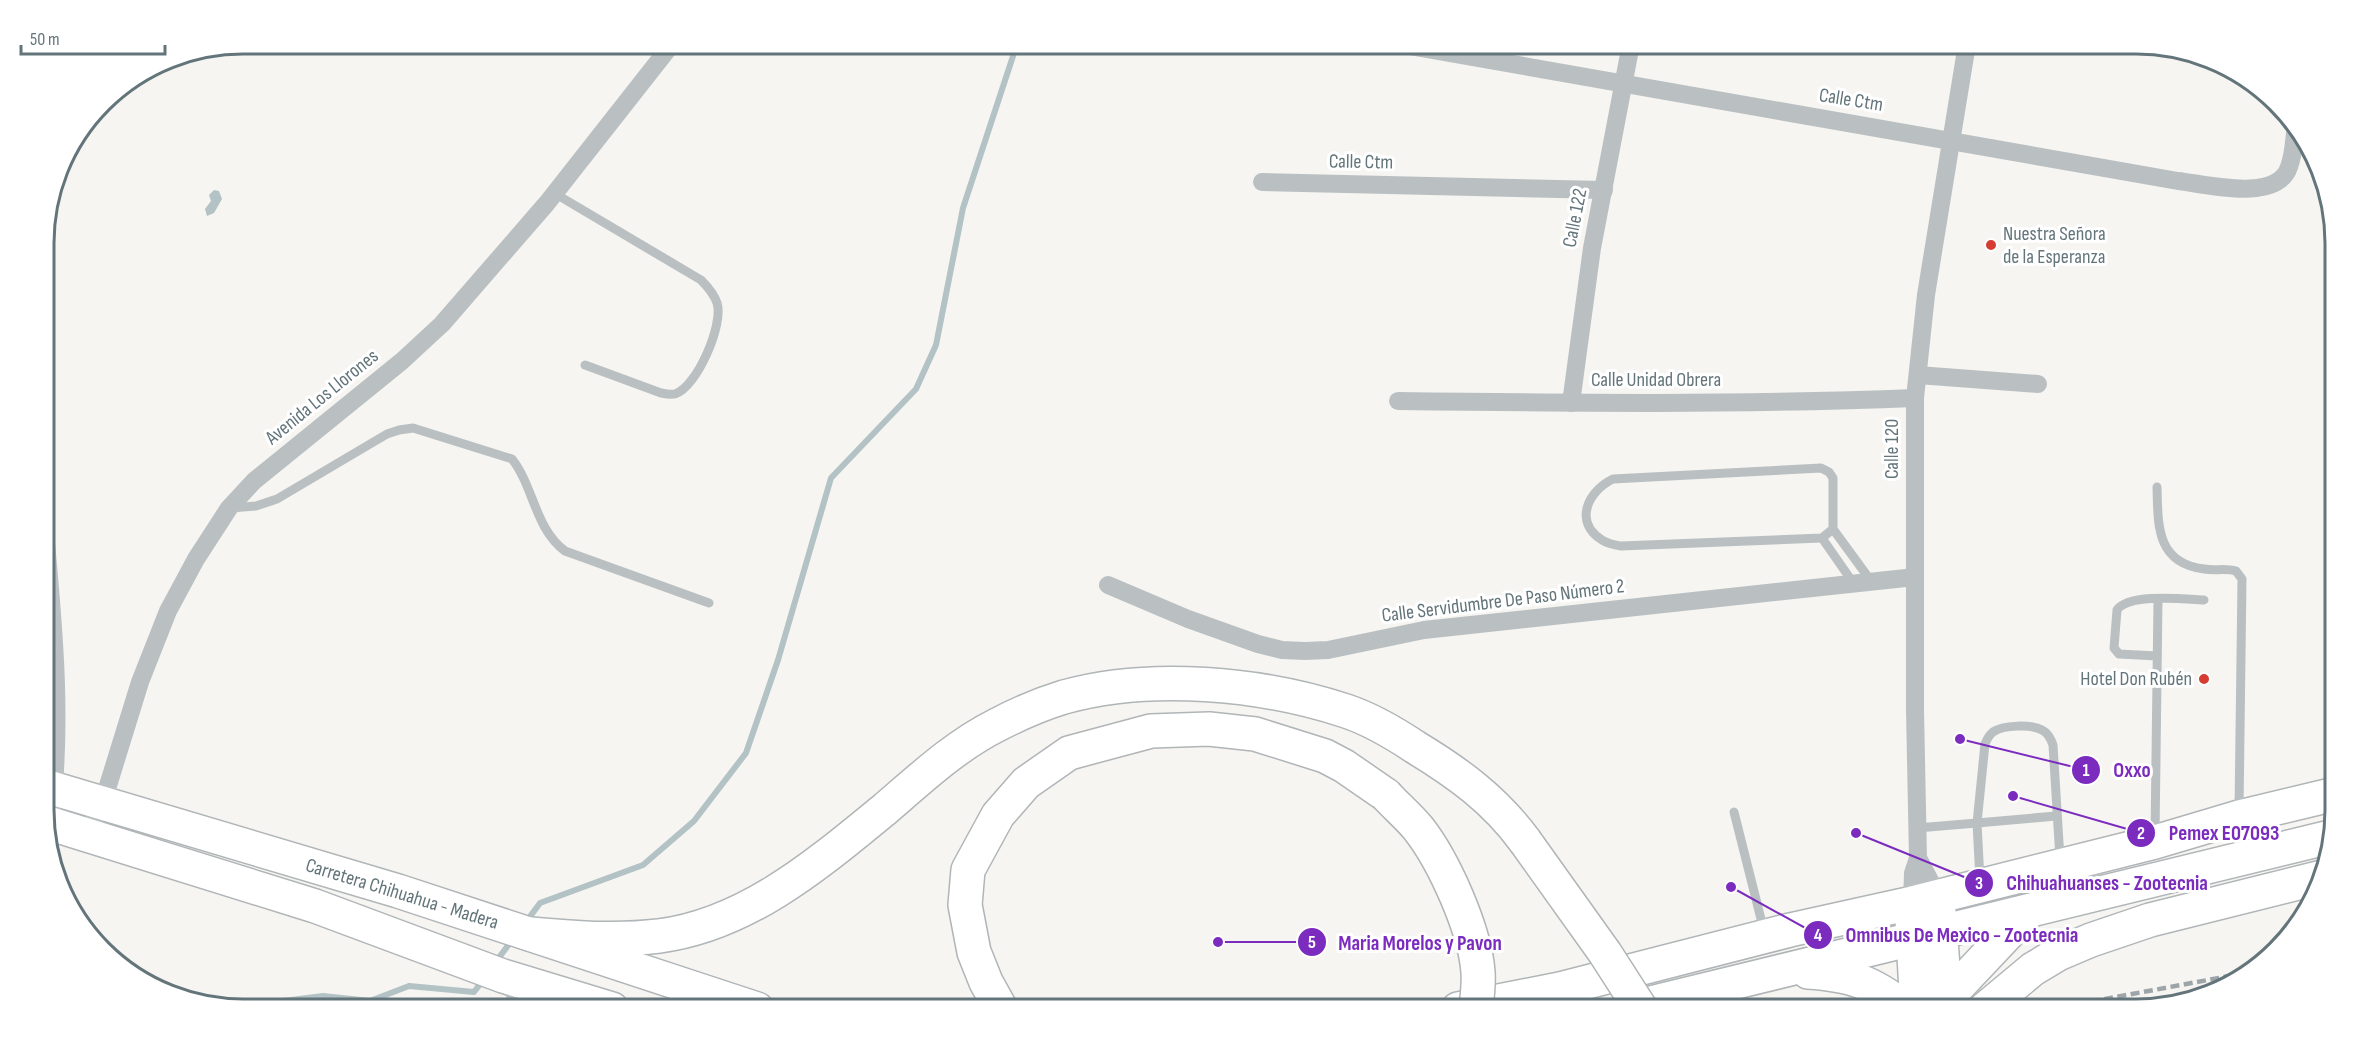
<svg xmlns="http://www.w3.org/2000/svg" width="2379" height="1053" viewBox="0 0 2379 1053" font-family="'Sofia Sans Condensed',sans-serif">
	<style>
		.water { fill: #b3c2c4 }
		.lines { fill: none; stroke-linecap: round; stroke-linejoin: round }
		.stream { stroke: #b3c2c4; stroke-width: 6 }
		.highway-casing { stroke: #b0b5b7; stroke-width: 36 }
		.lane { stroke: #bac0c2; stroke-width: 9 }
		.street { stroke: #bac0c2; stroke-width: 18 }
		.highway { stroke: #fff; stroke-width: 33 }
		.rail { stroke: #9da5a8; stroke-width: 4.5; stroke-dasharray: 9 4.5; stroke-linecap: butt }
		.highway-bridge-casing { stroke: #b0b5b7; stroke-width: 36; stroke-linecap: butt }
		.highway-bridge { stroke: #fff; stroke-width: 33 }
		.poi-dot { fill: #d63d32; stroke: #fff; stroke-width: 2 }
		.labels { text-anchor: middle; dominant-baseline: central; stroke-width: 6; stroke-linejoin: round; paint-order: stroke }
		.street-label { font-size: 20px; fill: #63757b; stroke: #fff }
		.poi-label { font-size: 20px; fill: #63757b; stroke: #fff; text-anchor: start }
		.rim { fill: none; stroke: #63757b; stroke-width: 3 }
		.leader { fill: none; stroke: #7b2cbf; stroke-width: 2 }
		.callout-dot { fill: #7b2cbf; stroke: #fff; stroke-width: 2 }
		.mark-label { font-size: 18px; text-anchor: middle; font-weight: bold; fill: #fff }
		.callout-label { font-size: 21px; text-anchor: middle; font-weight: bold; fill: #7b2cbf; stroke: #fff; stroke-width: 6; stroke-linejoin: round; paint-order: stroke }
	</style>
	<rect width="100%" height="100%" fill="#f6f5f2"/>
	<path class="water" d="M 214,190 L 219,191 L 222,199 L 214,213 L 207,216 L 205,209 L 211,201 L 209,195 Z"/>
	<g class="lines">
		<g class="stream">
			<path d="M 526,922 L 540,903 L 643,865 L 694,821 L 746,753 L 778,660 L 831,478 L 916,389 L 936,345 L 963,208 L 1017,44"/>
			<path d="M 495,963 L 512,940"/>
			<path d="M 266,1009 L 275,1002 L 323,996 L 370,1001 L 409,986 L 474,992 L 484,979"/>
		</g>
		<g class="highway-casing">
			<g id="highway">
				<path d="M 45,786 L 398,891 L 757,1009"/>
				<path d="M 45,822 L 315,906 L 503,976 L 612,1009"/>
				<path d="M 1939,912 L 1946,1009"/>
				<path d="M 1912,920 L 1917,1009"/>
				<path d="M 530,934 C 573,938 616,941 659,936 C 747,925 819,863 885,809 C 920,779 955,746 997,725 C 1018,714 1041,704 1064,697 C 1150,673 1261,683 1346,711 C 1370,719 1394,733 1415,747 C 1458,773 1495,800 1525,841"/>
				<path d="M 1808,972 C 1853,975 1871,982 1907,1009"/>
				<path d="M 1946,999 L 2029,911"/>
				<path d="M 1001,1009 L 986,982 L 974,952 L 965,905 L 968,870 L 998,815 L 1026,783 L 1069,753 L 1151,731 L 1209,729 L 1255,734 L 1325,756 L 1344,766 L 1386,795"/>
				<path d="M 1458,1009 L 1560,989 L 1790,930 L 1912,903 L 2155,842 L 2239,817 L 2335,794"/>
				<path d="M 1626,1009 L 2330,837"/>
				<path d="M 1985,1009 L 2033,969 L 2058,954 L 2091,940 L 2150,920 L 2322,877"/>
			</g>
		</g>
		<g class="lane">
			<path d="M 554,193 L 701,280 C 708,287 714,294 717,303 C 724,324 697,387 675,394 C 671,395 666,394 661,393 L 585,365"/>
			<path d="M 2157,487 C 2158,525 2156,563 2204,569 C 2215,571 2226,568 2236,571 L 2242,579 L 2239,810"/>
			<path d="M 231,508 L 256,506 L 277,499 L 387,434 L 399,430 L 413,428 L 512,459 C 534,487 535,529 565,551 L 709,603"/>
			<path d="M 1833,529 L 1822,538 L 1621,546 C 1615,545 1608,544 1602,540 C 1573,522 1588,491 1613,479 L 1821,468 L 1829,472 L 1833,478 L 1833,529 L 1871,581"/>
			<path d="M 1822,538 L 1854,584"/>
			<path d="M 2157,656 L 2119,654 L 2114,648 L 2117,610 C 2128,593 2184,599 2204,600"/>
			<path d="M 1734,812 L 1764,931"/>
			<path d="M 1917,828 L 1977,823 L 1985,744 C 1987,739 1989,735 1993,732 C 2003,725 2031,724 2042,730 C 2048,733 2051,739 2053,745 L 2060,859"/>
			<path d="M 2155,837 L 2158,599"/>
			<path d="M 1980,880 L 1977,823 L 2056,816"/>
		</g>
		<g class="street">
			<path d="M 1398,44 L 2178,181 C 2206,184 2277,203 2289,167 C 2294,154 2294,139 2296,125"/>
			<path d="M 1262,182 L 1604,190"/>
			<path d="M 1918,375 L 2038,384"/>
			<path d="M 1398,401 C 1570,403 1743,405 1915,398"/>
			<path d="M 1571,403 L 1592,248 L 1631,44"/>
			<path d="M 45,532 C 54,628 63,727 50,823"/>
			<path d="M 1108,585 L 1188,619 L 1258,644 L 1282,650 L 1305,651 L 1328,650 L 1424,630 L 1915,577"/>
			<path d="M 86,835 L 102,805 L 140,682 L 168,611 L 196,559 L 229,508 L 254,481 L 402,361 L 442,324 L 547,203 L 672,44"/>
			<path d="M 1918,858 L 1938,896"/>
			<path d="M 1912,903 L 1913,873 L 1918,858 L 1915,710 L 1915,398 L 1926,295 L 1967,44"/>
			<path d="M 504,977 L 525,1009"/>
		</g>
		<use href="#highway" class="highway"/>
		<path class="rail" d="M 2051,1009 L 2251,972"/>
		<g class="highway-bridge-casing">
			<g id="highway-bridge">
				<path d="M 1386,795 C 1396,806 1408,816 1418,828 C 1444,861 1475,930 1478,972 C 1479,984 1477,997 1476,1009"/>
				<path d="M 1525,841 L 1605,953 L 1641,1009"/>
			</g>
		</g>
		<use href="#highway-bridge" class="highway-bridge"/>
	</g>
	<g class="poi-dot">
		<circle cx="1991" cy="245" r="6"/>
		<circle cx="2204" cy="679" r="6"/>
	</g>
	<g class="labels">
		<g class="street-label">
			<text transform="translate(1851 100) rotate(9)">Calle Ctm</text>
			<text transform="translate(1361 162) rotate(1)">Calle Ctm</text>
			<text transform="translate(1575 218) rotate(-79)">Calle 122</text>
			<text x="1656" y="380">Calle Unidad Obrera</text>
			<text transform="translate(322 397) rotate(-39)">Avenida Los Llorones</text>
			<text transform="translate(1892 449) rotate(-90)">Calle 120</text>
			<text transform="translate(1503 601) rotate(-7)">Calle Servidumbre De Paso Número 2</text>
			<text transform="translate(402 894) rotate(17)">Carretera Chihuahua - Madera</text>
		</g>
		<g class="poi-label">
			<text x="2003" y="234">Nuestra Señora<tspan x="2003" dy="23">de la Esperanza</tspan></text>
			<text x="2192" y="679" text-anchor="end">Hotel Don Rubén</text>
		</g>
	</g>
	<path d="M0 0H2379V1053H0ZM243 54H2136A189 189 0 0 1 2325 243V810A189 189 0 0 1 2136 999H243A189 189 0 0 1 54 810V243A189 189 0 0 1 243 54Z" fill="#fff" fill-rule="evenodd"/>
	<path class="rim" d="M243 54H2136A189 189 0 0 1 2325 243V810A189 189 0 0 1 2136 999H243A189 189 0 0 1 54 810V243A189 189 0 0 1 243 54Z"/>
	<path class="leader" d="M1960 739L2086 770M2013 796L2141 833M1856 833L1979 883M1731 887L1818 935M1218 942L1312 942"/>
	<g class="callout-dot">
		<circle cx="1960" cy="739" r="6"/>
		<circle cx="2013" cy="796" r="6"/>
		<circle cx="1856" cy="833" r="6"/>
		<circle cx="1731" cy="887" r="6"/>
		<circle cx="1218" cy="942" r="6"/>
		<circle cx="2086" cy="770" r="15"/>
		<circle cx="2141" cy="833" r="15"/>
		<circle cx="1979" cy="883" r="15"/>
		<circle cx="1818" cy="935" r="15"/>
		<circle cx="1312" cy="942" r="15"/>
	</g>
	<g class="mark-label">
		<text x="2086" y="776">1</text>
		<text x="2141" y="839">2</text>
		<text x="1979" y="889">3</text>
		<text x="1818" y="941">4</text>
		<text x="1312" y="948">5</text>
	</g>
	<g class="callout-label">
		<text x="2132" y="777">Oxxo</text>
		<text x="2224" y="840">Pemex E07093</text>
		<text x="2107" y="890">Chihuahuanses - Zootecnia</text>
		<text x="1962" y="942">Omnibus De Mexico - Zootecnia</text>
		<text x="1420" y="950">Maria Morelos y Pavon</text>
	</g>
	<path d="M21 45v9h144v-9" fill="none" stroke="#63757b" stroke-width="3"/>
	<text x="30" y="45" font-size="18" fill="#63757b" stroke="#ffffff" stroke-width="4.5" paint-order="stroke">50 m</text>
</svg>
